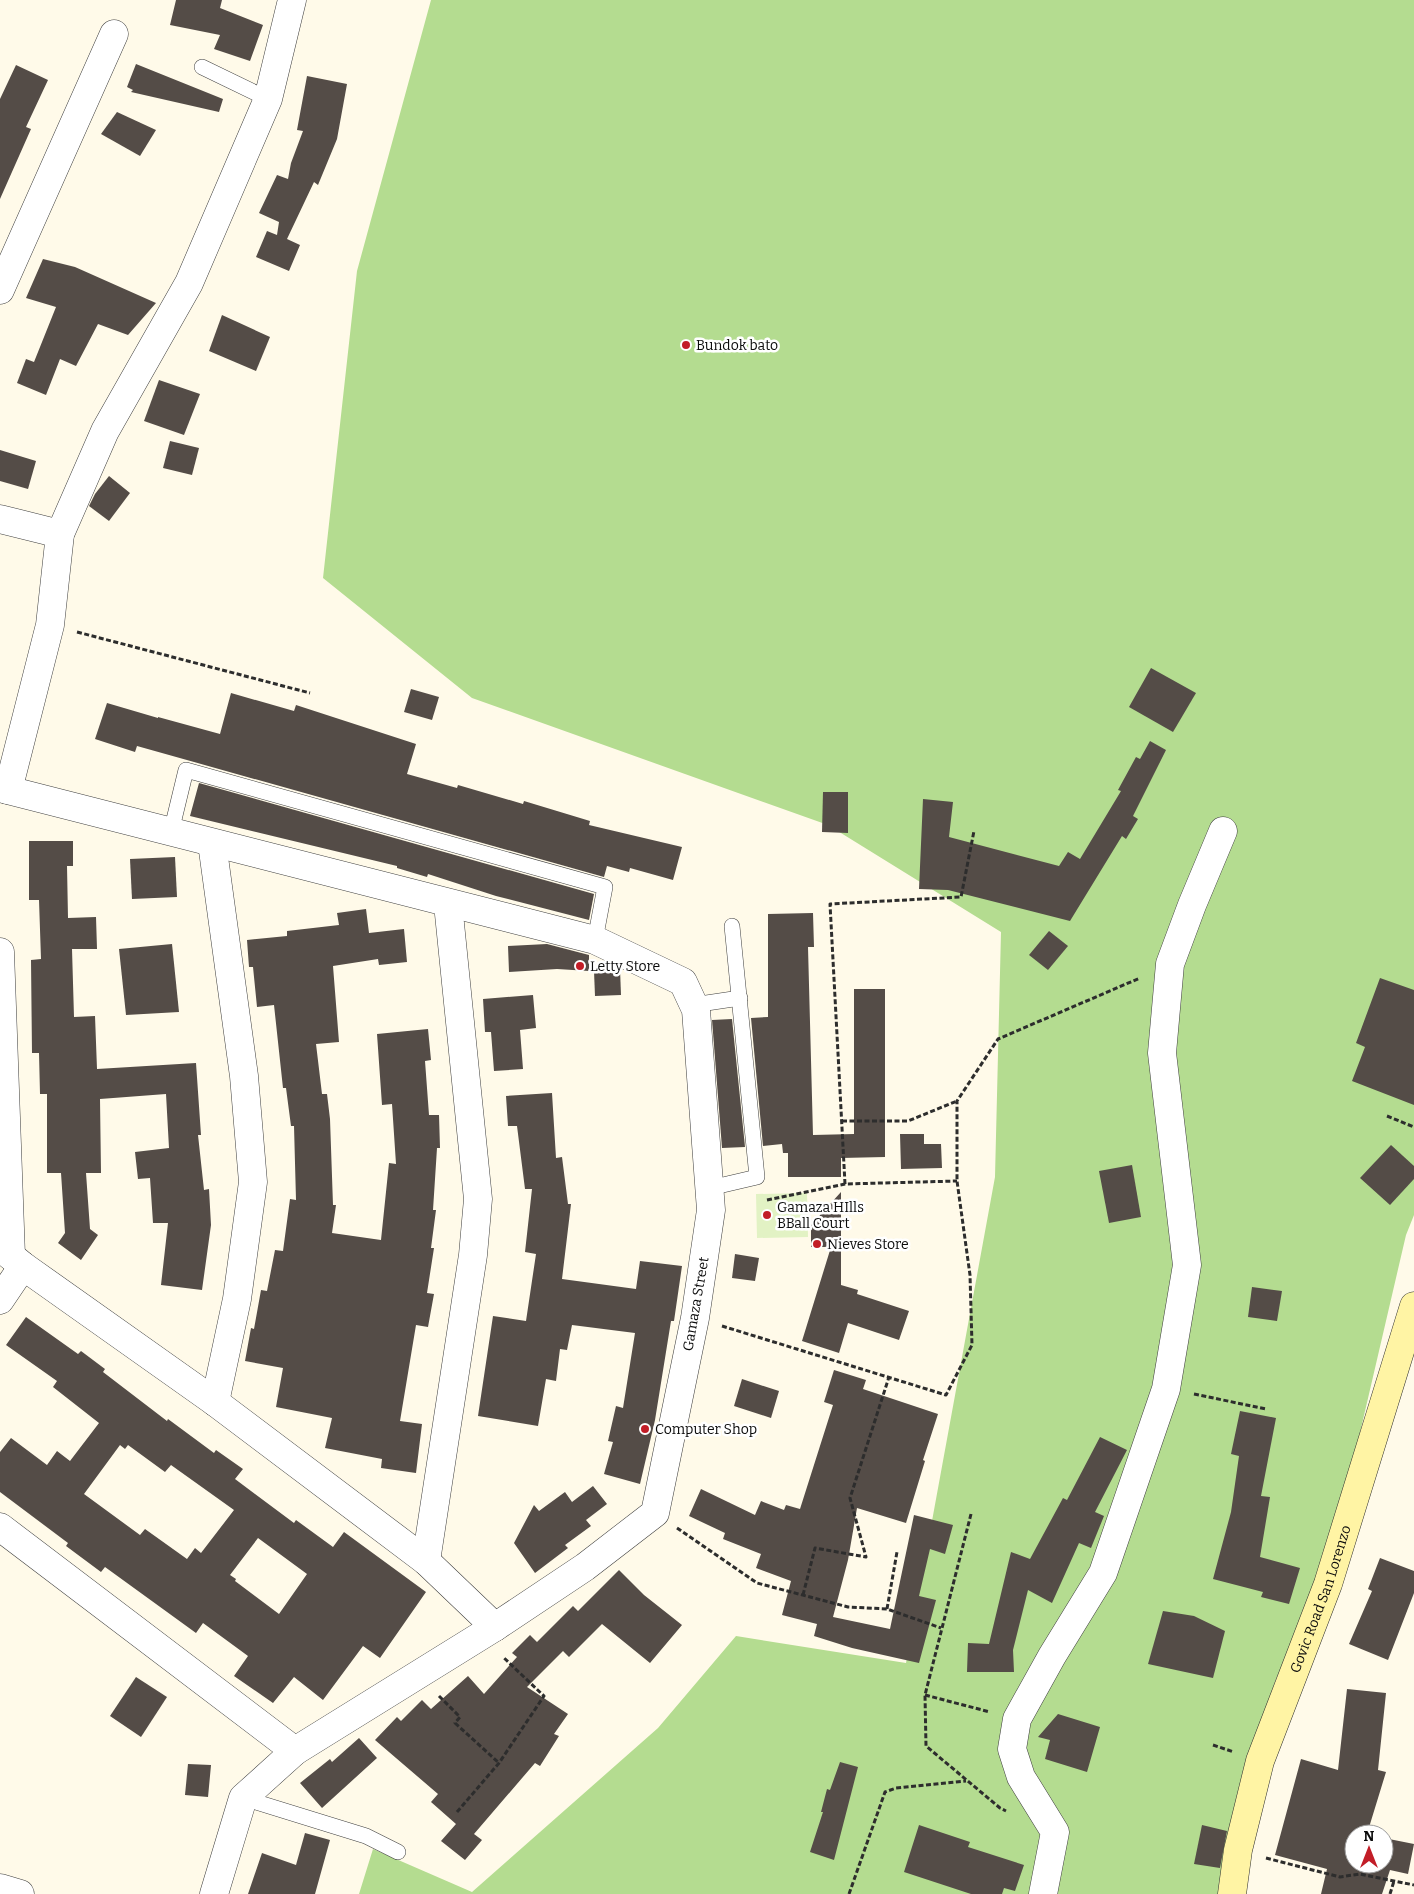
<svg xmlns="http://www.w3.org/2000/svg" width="1414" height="1894" viewBox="0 0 1414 1894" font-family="Bitter,serif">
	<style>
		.forest { fill: #b4dc90 }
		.pitch { fill: #e2f2c4 }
		.building { fill: #544c47; fill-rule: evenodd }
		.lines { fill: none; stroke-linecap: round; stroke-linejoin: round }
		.lane-casing { stroke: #3e3e3e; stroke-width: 16 }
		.street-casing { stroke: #3e3e3e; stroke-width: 29 }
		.secondary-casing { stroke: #2d2d2d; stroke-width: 29 }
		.path { stroke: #2d2d2d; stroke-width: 3; stroke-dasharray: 5 2.5; stroke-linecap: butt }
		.lane { stroke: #fff; stroke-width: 15 }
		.street { stroke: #fff; stroke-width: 28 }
		.secondary { stroke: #fff4a4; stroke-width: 28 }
		.poi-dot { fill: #c21d27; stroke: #fff; stroke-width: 2 }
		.labels { text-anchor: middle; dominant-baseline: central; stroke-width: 5; stroke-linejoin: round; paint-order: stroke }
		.poi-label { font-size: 14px; fill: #0b0b0b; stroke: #fff; text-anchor: start }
		.street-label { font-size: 14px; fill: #0b0b0b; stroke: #fff }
	</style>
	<rect width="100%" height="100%" fill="#fffae9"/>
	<path class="forest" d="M 431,0 L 1414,0 L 1414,1215 L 1406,1235 L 1342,1510 L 1307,1615 L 1276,1679 L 1254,1746 L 1222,1894 L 359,1894 L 373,1849 L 472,1892 L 658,1728 L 736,1636 L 906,1663 L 995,1177 L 1001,932 L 828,825 L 472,698 L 323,578 L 357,271 Z"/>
	<path class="pitch" d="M 807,1193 L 808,1237 L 757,1238 L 756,1194 Z"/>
	<g class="building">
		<path d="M 176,0 L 222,0 L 220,8 L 263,25 L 250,61 L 214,49 L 220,35 L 170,25 Z"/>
		<path d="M 136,64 L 223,99 L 219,112 L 131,92 L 133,90 L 127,87 Z"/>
		<path d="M 16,65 L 48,80 L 26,127 L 31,129 L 0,199 L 0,99 Z"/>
		<path d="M 307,76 L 347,84 L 337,139 L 318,185 L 314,182 L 287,239 L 300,245 L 289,271 L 256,257 L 267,231 L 277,235 L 279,222 L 259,213 L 277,175 L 288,179 L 291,163 L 303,131 L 297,130 Z"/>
		<path d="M 117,112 L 156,130 L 140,156 L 101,134 Z"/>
		<path d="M 43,259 L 75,267 L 156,303 L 128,335 L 98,324 L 76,366 L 60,359 L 46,395 L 17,383 L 26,359 L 34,362 L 56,307 L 26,298 Z"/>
		<path d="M 222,315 L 270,337 L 256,371 L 209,351 Z"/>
		<path d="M 159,380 L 200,394 L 184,435 L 144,421 Z"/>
		<path d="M 170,441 L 199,448 L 192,475 L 163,468 Z"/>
		<path d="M 0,450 L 36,461 L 28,489 L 0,481 Z"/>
		<path d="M 109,476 L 130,493 L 109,521 L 89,506 L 95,494 Z"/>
		<path d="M 1151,668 L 1196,693 L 1173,732 L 1129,707 Z"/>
		<path d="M 411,689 L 439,697 L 432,720 L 404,712 Z"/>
		<path d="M 231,693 L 294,711 L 296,705 L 416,744 L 407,774 L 457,788 L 458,785 L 523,804 L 524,801 L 590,821 L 589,825 L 682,847 L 673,880 L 630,868 L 629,872 L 607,866 L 604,877 L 137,746 L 135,752 L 95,739 L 107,703 L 158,718 L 158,717 L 220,734 Z"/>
		<path d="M 1150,741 L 1166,750 L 1133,816 L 1138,819 L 1126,839 L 1122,836 L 1070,921 L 948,890 L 919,889 L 923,799 L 953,802 L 949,837 L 1059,866 L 1068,852 L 1080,859 L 1121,791 L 1118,790 L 1136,757 L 1140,759 Z"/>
		<path d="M 199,783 L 594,894 L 589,920 L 496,896 L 428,874 L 427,877 L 397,868 L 397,866 L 190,816 Z"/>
		<path d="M 823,792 L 848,792 L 848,833 L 822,832 Z"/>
		<path d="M 29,841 L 73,841 L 73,866 L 67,866 L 68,918 L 96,917 L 97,949 L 72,949 L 74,1017 L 95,1016 L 97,1069 L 196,1063 L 201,1135 L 198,1135 L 204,1190 L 209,1189 L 211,1225 L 202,1290 L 161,1285 L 168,1223 L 153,1223 L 150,1178 L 138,1179 L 135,1152 L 169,1148 L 166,1094 L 100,1099 L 101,1173 L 86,1173 L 90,1229 L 98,1235 L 81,1260 L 58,1243 L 65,1233 L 61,1173 L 47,1173 L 47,1094 L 40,1094 L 39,1053 L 32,1053 L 31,960 L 41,959 L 39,900 L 29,900 Z"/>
		<path d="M 175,857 L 177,897 L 132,899 L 130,859 Z"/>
		<path d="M 366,909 L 369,933 L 404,929 L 407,962 L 379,965 L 378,959 L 333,966 L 339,1042 L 316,1044 L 322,1094 L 327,1094 L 330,1119 L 333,1205 L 336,1205 L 332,1233 L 381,1240 L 389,1163 L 396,1164 L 392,1104 L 382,1105 L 377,1034 L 428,1029 L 431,1060 L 425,1061 L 429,1115 L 439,1115 L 440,1148 L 437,1148 L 433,1210 L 436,1210 L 431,1248 L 434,1248 L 427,1293 L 434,1294 L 428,1327 L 416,1325 L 400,1421 L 422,1424 L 416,1473 L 381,1468 L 382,1459 L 325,1448 L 332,1418 L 276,1407 L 283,1368 L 245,1361 L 251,1328 L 254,1329 L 261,1290 L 267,1291 L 275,1250 L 283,1251 L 290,1199 L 296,1200 L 294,1126 L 291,1126 L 286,1088 L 283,1088 L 274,1005 L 257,1007 L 253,967 L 249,967 L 247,940 L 287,936 L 287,931 L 339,925 L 337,913 Z"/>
		<path d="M 813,913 L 814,947 L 808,947 L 813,1135 L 854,1134 L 854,989 L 885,989 L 885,1157 L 841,1158 L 841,1177 L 788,1177 L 788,1153 L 783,1153 L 782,1144 L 763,1146 L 751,1018 L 768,1017 L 768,914 Z"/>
		<path d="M 1049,931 L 1068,946 L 1048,970 L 1029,955 Z"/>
		<path d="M 172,944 L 179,1012 L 126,1015 L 119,949 Z"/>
		<path d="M 547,944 L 589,955 L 589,971 L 557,969 L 509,972 L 508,946 Z"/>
		<path d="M 620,969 L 621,995 L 595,996 L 594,971 Z"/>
		<path d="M 1380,978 L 1414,990 L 1414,1105 L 1352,1081 L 1365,1047 L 1356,1043 Z"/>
		<path d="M 533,995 L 536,1028 L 520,1030 L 523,1069 L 494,1071 L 491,1032 L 485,1032 L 483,999 Z"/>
		<path d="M 732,1019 L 745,1147 L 722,1148 L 712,1020 Z"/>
		<path d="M 552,1093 L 556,1158 L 562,1157 L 568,1204 L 571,1204 L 562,1279 L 636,1289 L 640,1261 L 682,1266 L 674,1321 L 671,1321 L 655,1420 L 640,1484 L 604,1474 L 613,1442 L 608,1441 L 616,1406 L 623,1408 L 635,1333 L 572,1325 L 567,1350 L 560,1349 L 556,1381 L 546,1379 L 538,1426 L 478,1416 L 493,1316 L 526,1321 L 536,1254 L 525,1252 L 532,1189 L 525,1189 L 517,1126 L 508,1126 L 506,1096 Z"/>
		<path d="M 900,1134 L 924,1134 L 924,1144 L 941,1144 L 942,1168 L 901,1169 Z"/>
		<path d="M 1391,1145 L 1414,1166 L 1414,1179 L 1390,1205 L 1360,1178 Z"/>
		<path d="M 1132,1165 L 1141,1217 L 1109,1223 L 1099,1171 Z"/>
		<path d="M 841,1192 L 841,1285 L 858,1290 L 857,1294 L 909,1311 L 899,1340 L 848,1323 L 839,1353 L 802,1341 L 831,1247 L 811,1247 L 811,1225 Z"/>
		<path d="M 735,1254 L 759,1258 L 755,1281 L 732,1278 Z"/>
		<path d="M 1252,1287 L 1282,1291 L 1277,1321 L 1248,1317 Z"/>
		<path d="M 26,1317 L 78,1354 L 81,1351 L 105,1369 L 103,1372 L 167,1421 L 168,1419 L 214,1453 L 216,1450 L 243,1469 L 235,1479 L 294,1523 L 296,1520 L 333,1547 L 344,1532 L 426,1592 L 380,1658 L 363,1646 L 323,1700 L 294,1677 L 273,1703 L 234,1676 L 248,1656 L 203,1623 L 196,1633 L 105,1567 L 101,1572 L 66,1546 L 68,1543 L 0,1492 L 0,1452 L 11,1438 L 47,1465 L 57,1451 L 70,1461 L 99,1423 L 53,1387 L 57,1381 L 6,1345 ZM 120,1445 L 125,1449 L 128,1445 L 165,1472 L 171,1465 L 234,1510 L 201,1553 L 195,1548 L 187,1559 L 145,1529 L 140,1535 L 84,1494 ZM 258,1538 L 307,1574 L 279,1614 L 235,1581 L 236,1579 L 230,1575 Z"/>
		<path d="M 834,1370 L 866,1380 L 863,1389 L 938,1414 L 923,1460 L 925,1461 L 906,1523 L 857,1508 L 848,1560 L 833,1617 L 890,1629 L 914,1515 L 953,1525 L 945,1554 L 930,1549 L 919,1596 L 936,1600 L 919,1663 L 852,1648 L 814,1636 L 817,1624 L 782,1615 L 791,1581 L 756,1568 L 761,1554 L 723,1539 L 725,1533 L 689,1516 L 701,1489 L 755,1515 L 761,1501 L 784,1510 L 786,1505 L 800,1509 L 833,1405 L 824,1402 Z"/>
		<path d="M 742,1379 L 779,1391 L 771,1418 L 734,1406 Z"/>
		<path d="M 1240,1411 L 1276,1418 L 1261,1496 L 1270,1497 L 1260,1557 L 1300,1568 L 1289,1604 L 1261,1597 L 1263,1592 L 1213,1579 L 1231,1512 L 1239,1456 L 1231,1454 Z"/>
		<path d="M 1100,1437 L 1127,1450 L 1095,1512 L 1104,1516 L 1091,1548 L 1079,1543 L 1052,1603 L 1028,1590 L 1013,1650 L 1014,1672 L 967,1672 L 968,1643 L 989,1644 L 1011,1552 L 1030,1559 L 1063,1498 L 1067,1500 Z"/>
		<path d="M 593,1486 L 607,1504 L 586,1520 L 591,1526 L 565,1545 L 568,1548 L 535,1573 L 514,1543 L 534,1505 L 539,1511 L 565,1492 L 572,1502 Z"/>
		<path d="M 1380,1558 L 1414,1571 L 1414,1593 L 1388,1660 L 1349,1644 L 1372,1591 L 1368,1589 Z"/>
		<path d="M 619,1570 L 644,1595 L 682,1625 L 650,1663 L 602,1624 L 569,1657 L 563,1651 L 527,1687 L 568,1714 L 554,1734 L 559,1736 L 540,1766 L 535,1763 L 474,1834 L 482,1840 L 465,1860 L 441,1841 L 456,1824 L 431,1802 L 438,1794 L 375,1740 L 397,1717 L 401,1721 L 422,1700 L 431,1709 L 468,1676 L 484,1694 L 517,1657 L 512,1653 L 530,1635 L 537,1642 L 573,1606 L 578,1611 Z"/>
		<path d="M 1163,1611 L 1194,1616 L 1225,1631 L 1213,1678 L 1148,1664 Z"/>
		<path d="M 136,1677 L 167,1697 L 141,1737 L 110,1716 Z"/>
		<path d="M 1347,1689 L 1386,1693 L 1378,1770 L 1386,1772 L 1367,1834 L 1354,1834 L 1354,1864 L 1384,1864 L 1384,1838 L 1414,1844 L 1408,1874 L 1390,1870 L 1382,1894 L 1321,1894 L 1327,1869 L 1275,1855 L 1301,1759 L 1338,1770 Z"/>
		<path d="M 1058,1714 L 1100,1727 L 1087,1772 L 1045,1759 L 1050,1740 L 1038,1737 Z"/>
		<path d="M 359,1738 L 377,1758 L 322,1808 L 300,1783 L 330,1759 L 332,1762 Z"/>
		<path d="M 840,1762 L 858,1767 L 834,1860 L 810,1852 L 823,1812 L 821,1812 L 827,1789 L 830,1790 Z"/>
		<path d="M 188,1764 L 211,1765 L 208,1797 L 185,1795 Z"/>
		<path d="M 919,1825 L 970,1842 L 968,1847 L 1024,1865 L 1015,1891 L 1004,1888 L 1002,1894 L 971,1894 L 904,1872 Z"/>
		<path d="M 1202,1825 L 1227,1831 L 1220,1868 L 1194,1864 Z"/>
		<path d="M 305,1833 L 330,1840 L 315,1894 L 248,1894 L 262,1853 L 296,1865 Z"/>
	</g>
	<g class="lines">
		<g class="lane-casing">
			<g id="lane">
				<path d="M 202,67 L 268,99"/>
				<path d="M 171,832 L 186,770 L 605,887 L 595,940"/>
				<path d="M 693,1005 L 740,998"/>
				<path d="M 710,1188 L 757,1177 L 732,926"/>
				<path d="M 243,1798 L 366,1836 L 398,1852"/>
			</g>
		</g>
		<g class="street-casing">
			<g id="street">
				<path d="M 0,290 L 114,34"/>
				<path d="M 0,519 L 60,534"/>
				<path d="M 0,788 L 595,940 L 683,982 L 696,1010 L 711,1210 L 695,1318 L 655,1513 L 585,1567 L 495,1627 L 295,1751 L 243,1798 L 214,1894"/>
				<path d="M 8,790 L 50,625 L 60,534 L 105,431 L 189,283 L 268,99 L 292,0"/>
				<path d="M 212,843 L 244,1076 L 253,1182 L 237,1299 L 215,1402"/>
				<path d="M 0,952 L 11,1256"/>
				<path d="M 0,1247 L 23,1266 L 215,1402 L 426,1561 L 495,1627"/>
				<path d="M 0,1300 L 23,1266"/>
				<path d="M 0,1527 L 295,1751"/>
				<path d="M 426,1561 L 473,1255 L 478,1199 L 448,904"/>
				<path d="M 0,1888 L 20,1894"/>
				<path d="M 1043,1894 L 1055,1832 L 1021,1777 L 1012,1749 L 1017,1719 L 1052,1656 L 1103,1573 L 1166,1389 L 1187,1265 L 1162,1053 L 1170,964 L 1192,905 L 1223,831"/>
			</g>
		</g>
		<g class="secondary-casing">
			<g id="secondary">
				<path id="s1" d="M 1232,1894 L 1238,1850 L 1260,1761 L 1328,1584 L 1414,1306"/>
			</g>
		</g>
		<g class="path">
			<path d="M 77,632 L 310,693"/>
			<path d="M 1387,1116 L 1414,1127"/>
			<path d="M 842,1121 L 908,1121 L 957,1101"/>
			<path d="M 845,1184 L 830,904 L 961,897 L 974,831"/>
			<path d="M 767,1200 L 845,1184 L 957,1181"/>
			<path d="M 722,1326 L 946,1395 L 972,1345 L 970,1275 L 957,1181 L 957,1101 L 998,1039 L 1140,978"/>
			<path d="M 1194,1394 L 1266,1409"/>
			<path d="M 971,1514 L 925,1695 L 926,1746 L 1000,1808 L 1006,1811"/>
			<path d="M 677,1528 L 757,1583 L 848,1607 L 887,1609 L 941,1628"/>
			<path d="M 803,1595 L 815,1548 L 866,1557 L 850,1498 L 889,1377"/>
			<path d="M 887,1609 L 897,1552"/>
			<path d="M 925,1695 L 990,1712"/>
			<path d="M 439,1696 L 460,1717 L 455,1723 L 499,1763"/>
			<path d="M 1213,1745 L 1234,1752"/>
			<path d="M 457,1812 L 499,1763 L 544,1696 L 503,1657"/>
			<path d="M 1266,1858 L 1340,1877 L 1360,1874 L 1414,1885"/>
			<path d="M 849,1894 L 885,1792 L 896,1788 L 966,1781"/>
			<path d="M 1390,1894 L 1394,1881"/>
		</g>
		<use href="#lane" class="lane"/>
		<use href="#street" class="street"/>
		<use href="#secondary" class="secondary"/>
	</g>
	<g class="poi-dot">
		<circle cx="686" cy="345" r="5"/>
		<circle cx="580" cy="966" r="5"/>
		<circle cx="767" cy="1215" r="5"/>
		<circle cx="817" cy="1244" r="5"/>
		<circle cx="645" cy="1429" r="5"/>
	</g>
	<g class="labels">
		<g class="poi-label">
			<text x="696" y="345">Bundok bato</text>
			<text x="590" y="966">Letty Store</text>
			<text x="777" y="1207">Gamaza HIlls<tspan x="777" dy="16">BBall Court</tspan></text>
			<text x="827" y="1244">Nieves Store</text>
			<text x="655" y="1429">Computer Shop</text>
		</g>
		<g class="street-label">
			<text transform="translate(696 1304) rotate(-80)">Gamaza Street</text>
			<text stroke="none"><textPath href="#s1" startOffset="309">Govic Road San Lorenzo</textPath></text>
		</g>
	</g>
	<g transform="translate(1369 1849)"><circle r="24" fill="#ffffff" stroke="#9d9d9d"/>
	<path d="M0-4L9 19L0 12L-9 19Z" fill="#c21d27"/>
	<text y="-8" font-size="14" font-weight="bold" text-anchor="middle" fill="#0b0b0b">N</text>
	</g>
</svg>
